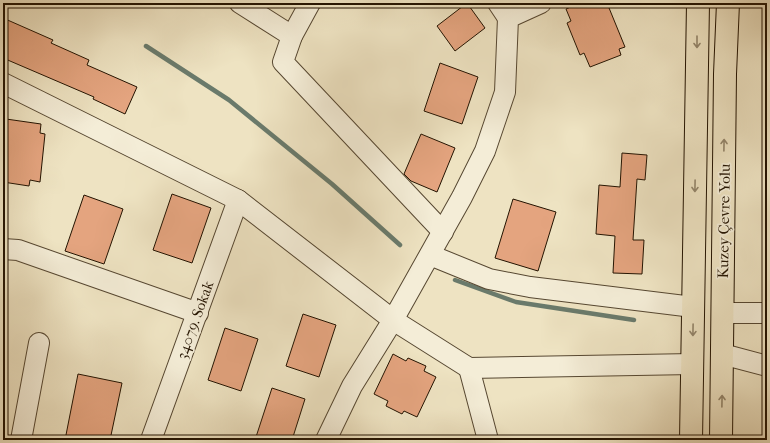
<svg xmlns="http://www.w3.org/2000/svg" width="770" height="443" viewBox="0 0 770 443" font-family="'IM FELL French Canon',serif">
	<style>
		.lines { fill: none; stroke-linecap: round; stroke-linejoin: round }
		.stream { stroke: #6a7a6b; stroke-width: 4.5 }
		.building { fill: #e4a47f; stroke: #231301 }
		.minor-casing { stroke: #564731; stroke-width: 22 }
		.major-casing { stroke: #231301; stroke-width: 24 }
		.minor { stroke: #f4edd7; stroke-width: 20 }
		.major { stroke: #eee3c2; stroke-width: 22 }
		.oneway { stroke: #93856b }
		.labels { text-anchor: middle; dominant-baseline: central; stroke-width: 3.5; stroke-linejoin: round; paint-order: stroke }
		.street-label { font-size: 15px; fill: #231301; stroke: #f4edd7 }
	</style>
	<rect width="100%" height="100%" fill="#eee3c2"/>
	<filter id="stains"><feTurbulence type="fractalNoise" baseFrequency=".005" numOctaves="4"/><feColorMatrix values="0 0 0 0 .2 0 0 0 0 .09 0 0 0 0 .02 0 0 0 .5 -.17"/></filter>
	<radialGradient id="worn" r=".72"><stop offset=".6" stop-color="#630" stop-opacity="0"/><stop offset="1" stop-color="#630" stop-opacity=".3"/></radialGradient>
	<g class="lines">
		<g class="stream">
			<path d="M 146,46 L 229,100 L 332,184 L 400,245"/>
			<path d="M 455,280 L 516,302 L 634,320"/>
			<path d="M 765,336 L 767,336"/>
		</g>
	</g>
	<g class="building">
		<path d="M 467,3 L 485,28 L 455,51 L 437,26 Z"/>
		<path d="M 580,3 L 607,3 L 625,47 L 619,49 L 621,55 L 590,67 L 584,53 L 580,55 L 567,23 L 571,21 L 566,9 Z"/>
		<path d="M 3,18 L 53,40 L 51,43 L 89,60 L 87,65 L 137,87 L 125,114 L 93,99 L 94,97 L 3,58 Z"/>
		<path d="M 440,63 L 478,77 L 462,124 L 424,111 Z"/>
		<path d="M 6,119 L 41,124 L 40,133 L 45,134 L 40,182 L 30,180 L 29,186 L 3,182 L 3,140 Z"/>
		<path d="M 421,134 L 455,148 L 437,192 L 411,181 L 404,174 Z"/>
		<path d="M 622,153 L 647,155 L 645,180 L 637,179 L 633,240 L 644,240 L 642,274 L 613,273 L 615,236 L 596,234 L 599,185 L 620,187 Z"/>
		<path d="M 172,194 L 211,208 L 192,263 L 153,250 Z"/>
		<path d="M 84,195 L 123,209 L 104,264 L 65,251 Z"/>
		<path d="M 513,199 L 556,212 L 538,271 L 495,258 Z"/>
		<path d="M 303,314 L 336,325 L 319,377 L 286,366 Z"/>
		<path d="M 225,328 L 258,339 L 241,391 L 208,380 Z"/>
		<path d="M 393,354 L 406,361 L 408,358 L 426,366 L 424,371 L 436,377 L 417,417 L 404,411 L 402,414 L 386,406 L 388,401 L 374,394 Z"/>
		<path d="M 78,374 L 122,383 L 110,440 L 65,440 Z"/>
		<path d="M 272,388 L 305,399 L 292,440 L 255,440 Z"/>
	</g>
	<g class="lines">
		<g class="minor-casing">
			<g id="minor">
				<path d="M 240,3 L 292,36"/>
				<path d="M 310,3 L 292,36 L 283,62 L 443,232"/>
				<path d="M 498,3 L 508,18"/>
				<path d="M 3,83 L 238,200 L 393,320 L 469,368 L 693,364"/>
				<path d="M 3,249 L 18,250 L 198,313"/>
				<path d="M 430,255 L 489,279 L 530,287 L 693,307"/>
				<path d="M 723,313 L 767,313"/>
				<path d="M 722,354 L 767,366"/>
				<path d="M 469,368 L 488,440"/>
				<path d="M 21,440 L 39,343"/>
				<path d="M 151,440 L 238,200"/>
				<path d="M 326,440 L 352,386 L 393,320 L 462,197 L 485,151 L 505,92 L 508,18 L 541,3"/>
			</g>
		</g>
		<g class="major-casing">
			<g id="major">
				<path d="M 691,440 L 698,3"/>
				<path d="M 721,440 L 725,74 L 728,3"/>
			</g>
		</g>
		<use href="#minor" class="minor"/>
		<use href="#major" class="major"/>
	</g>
	<defs><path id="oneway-shaft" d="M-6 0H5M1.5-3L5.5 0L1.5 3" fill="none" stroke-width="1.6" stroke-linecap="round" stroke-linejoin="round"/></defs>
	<g class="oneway">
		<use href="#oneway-shaft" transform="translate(697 42) rotate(90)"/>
		<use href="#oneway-shaft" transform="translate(724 145) rotate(-89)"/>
		<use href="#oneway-shaft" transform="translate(695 186) rotate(91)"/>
		<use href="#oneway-shaft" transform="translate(693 330) rotate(91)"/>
		<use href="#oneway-shaft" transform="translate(722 401) rotate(-89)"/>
	</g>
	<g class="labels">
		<g class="street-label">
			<text transform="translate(724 221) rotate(-89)">Kuzey Çevre Yolu</text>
			<text transform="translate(195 320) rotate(-70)">34079. Sokak</text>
		</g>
	</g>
	<rect width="770" height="443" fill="none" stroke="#eee3c2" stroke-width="16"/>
	<rect x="4" y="4" width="762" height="435" fill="none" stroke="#231301" stroke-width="2"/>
	<rect x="8" y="8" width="754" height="427" fill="none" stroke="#231301"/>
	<rect width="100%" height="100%" filter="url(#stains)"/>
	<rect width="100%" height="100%" fill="url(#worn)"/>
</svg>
